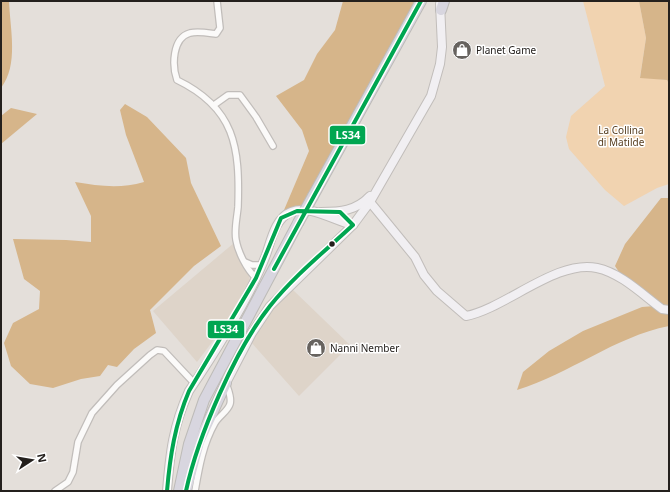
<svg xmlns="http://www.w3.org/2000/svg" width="670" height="492" viewBox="0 0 670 492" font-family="'Noto Sans',sans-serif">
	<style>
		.built { fill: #ded4c9 }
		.green { fill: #f1d3b0 }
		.forest { fill: #d6b58a }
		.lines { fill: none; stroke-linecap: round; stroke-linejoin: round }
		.street-casing { stroke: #c1bdba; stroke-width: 8 }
		.secondary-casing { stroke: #c1bdba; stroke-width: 10 }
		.highway-casing { stroke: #bdbbb8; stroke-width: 12 }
		.street { stroke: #fbfaf9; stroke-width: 5.5 }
		.secondary { stroke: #f1eff2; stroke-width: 8 }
		.highway { stroke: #d8d6df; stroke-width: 10 }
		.highway-bridge-casing { stroke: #bdbbb8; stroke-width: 12; stroke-linecap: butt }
		.highway-bridge { stroke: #d8d6df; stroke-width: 10 }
		.bus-1-casing { stroke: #fff; stroke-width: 7 }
		.bus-1 { stroke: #00a651; stroke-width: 4 }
		.bus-dot { fill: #24201d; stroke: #fff; stroke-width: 1.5 }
		.labels { text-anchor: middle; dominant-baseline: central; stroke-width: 3; stroke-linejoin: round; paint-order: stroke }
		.poi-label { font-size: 10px; fill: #24201d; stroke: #fff; text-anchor: start }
		.park-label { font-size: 10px; fill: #563d1f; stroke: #fff }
		.line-badge { stroke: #fff; stroke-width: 1.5 }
		.badge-label { font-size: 11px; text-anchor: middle; font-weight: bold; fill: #fff }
	</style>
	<rect width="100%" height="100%" fill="#e4dfda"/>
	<g class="built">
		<path d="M 234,243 L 249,275 L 250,280 L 243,301 L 197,362 L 153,311 Z"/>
		<path d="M 292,289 L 350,345 L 299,396 L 251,342 L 272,309 Z"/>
	</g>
	<path class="green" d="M 583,1 L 639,1 L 646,38 L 640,77 L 667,80 L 669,84 L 669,184 L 657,188 L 624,206 L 605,190 L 569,149 L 566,137 L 571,116 L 605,86 Z"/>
	<g class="forest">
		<path d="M 1,1 L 9,1 C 10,29 19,65 1,88 Z"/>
		<path d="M 343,1 L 415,1 L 372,86 L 304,205 L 284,210 L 309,151 L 302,130 L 276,96 L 304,80 L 317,54 L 335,30 Z"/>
		<path d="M 639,1 L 669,1 L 669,84 L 667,80 L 640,78 L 646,38 Z"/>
		<path d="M 125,104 L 147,117 L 186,158 L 191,183 L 221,246 L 194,266 L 150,310 L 156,333 L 134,349 L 117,367 L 108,365 L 100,376 L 81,379 L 53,388 L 30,384 L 11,366 L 4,343 L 13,323 L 39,309 L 40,291 L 24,279 L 13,239 L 66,240 L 91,242 L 91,216 L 75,182 C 99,186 120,189 144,182 L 126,135 L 120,110 Z"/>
		<path d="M 11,108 L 37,114 L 1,144 L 1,116 Z"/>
		<path d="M 661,198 L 669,198 L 669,326 C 614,337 570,374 517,390 L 523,372 L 549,351 L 583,331 L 642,307 L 655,306 L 631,290 L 615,266 L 625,244 Z"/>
	</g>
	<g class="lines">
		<g class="street-casing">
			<g id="street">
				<path d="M 217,1 L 220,28 L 216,34 C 208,33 198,31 190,33 C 172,38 172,66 177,80 C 235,108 240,147 238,207 C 237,218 234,230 236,240 C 238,252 247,270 256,278"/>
				<path d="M 214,105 L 228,95 L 240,95 L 256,117 L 273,146"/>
				<path d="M 245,262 L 252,265 L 262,265"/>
				<path d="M 55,491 L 68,482 L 73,472 L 78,442 L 92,413 L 117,385 L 150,355 L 157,350 L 164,351 L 194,383"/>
				<path d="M 195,491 C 199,468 203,444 215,423 C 219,416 228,411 230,404 C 232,397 228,390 226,383"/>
			</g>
		</g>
		<g class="secondary-casing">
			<g id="secondary">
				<path d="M 370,202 L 415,257 L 424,275 L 437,291 L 466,316 C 506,308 557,259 597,268 C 621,273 643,295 662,309 L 669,310"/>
				<path d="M 321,212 C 340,212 356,211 370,196"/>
				<path d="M 226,383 L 252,333 L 270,306 L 353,225 L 370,202 L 431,96 L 440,64 L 442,47 L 440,4"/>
				<path d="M 167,491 C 170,453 173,426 189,391 C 216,351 249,299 266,255 C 271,241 275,218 291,212 C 310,204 334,221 353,225"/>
			</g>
		</g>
		<g class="highway-casing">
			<g id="highway">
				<path d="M 441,10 L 444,1"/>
				<path d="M 313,196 L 421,1"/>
				<path d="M 179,491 L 189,444 L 204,400 L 298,223"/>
				<path d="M 186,491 L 199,442 L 226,383"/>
			</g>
		</g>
		<use href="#street" class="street"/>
		<use href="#secondary" class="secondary"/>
		<use href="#highway" class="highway"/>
		<g class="highway-bridge-casing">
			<path id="highway-bridge" d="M 298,223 L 313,196"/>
		</g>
		<use href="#highway-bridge" class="highway-bridge"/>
		<g class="bus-1-casing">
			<g id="bus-1">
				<path d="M 274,269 L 421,1"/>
				<path d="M 167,491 C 170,456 175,424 189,391 L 256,278 L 281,218 L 297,211 L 340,212 L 353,225 C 325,251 294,276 270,306 C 235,350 198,436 186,491"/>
			</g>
		</g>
		<use href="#bus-1" class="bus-1"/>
	</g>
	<defs>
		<g id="shop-disc" transform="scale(1)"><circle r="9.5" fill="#67635f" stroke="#fff"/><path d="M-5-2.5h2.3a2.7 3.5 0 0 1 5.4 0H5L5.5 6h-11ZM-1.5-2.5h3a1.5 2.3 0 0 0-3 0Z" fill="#fff"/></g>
	</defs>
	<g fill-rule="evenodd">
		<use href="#shop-disc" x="462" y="50"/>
		<use href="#shop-disc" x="316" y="348"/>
	</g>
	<circle class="bus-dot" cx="332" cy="244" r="3.5"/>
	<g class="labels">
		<g class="poi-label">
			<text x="476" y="50">Planet Game</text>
			<text x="330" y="348">Nanni Nember</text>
		</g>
		<g class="park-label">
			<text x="621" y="130">La Collina<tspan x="621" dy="12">di Matilde</tspan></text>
		</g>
	</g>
	<g class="line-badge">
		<rect x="329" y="125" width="37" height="20" rx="4" fill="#00a651"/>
		<rect x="207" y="320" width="38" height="19" rx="4" fill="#00a651"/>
	</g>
	<g class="badge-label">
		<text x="348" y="139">LS34</text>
		<text x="226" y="333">LS34</text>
	</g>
	<rect width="670" height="492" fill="none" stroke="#24201d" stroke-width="4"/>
	<g transform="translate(32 460) rotate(78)" stroke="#ffffff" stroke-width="3" paint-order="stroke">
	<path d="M0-3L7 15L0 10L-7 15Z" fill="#24201d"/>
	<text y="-6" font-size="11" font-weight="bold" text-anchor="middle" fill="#24201d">N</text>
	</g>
</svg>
